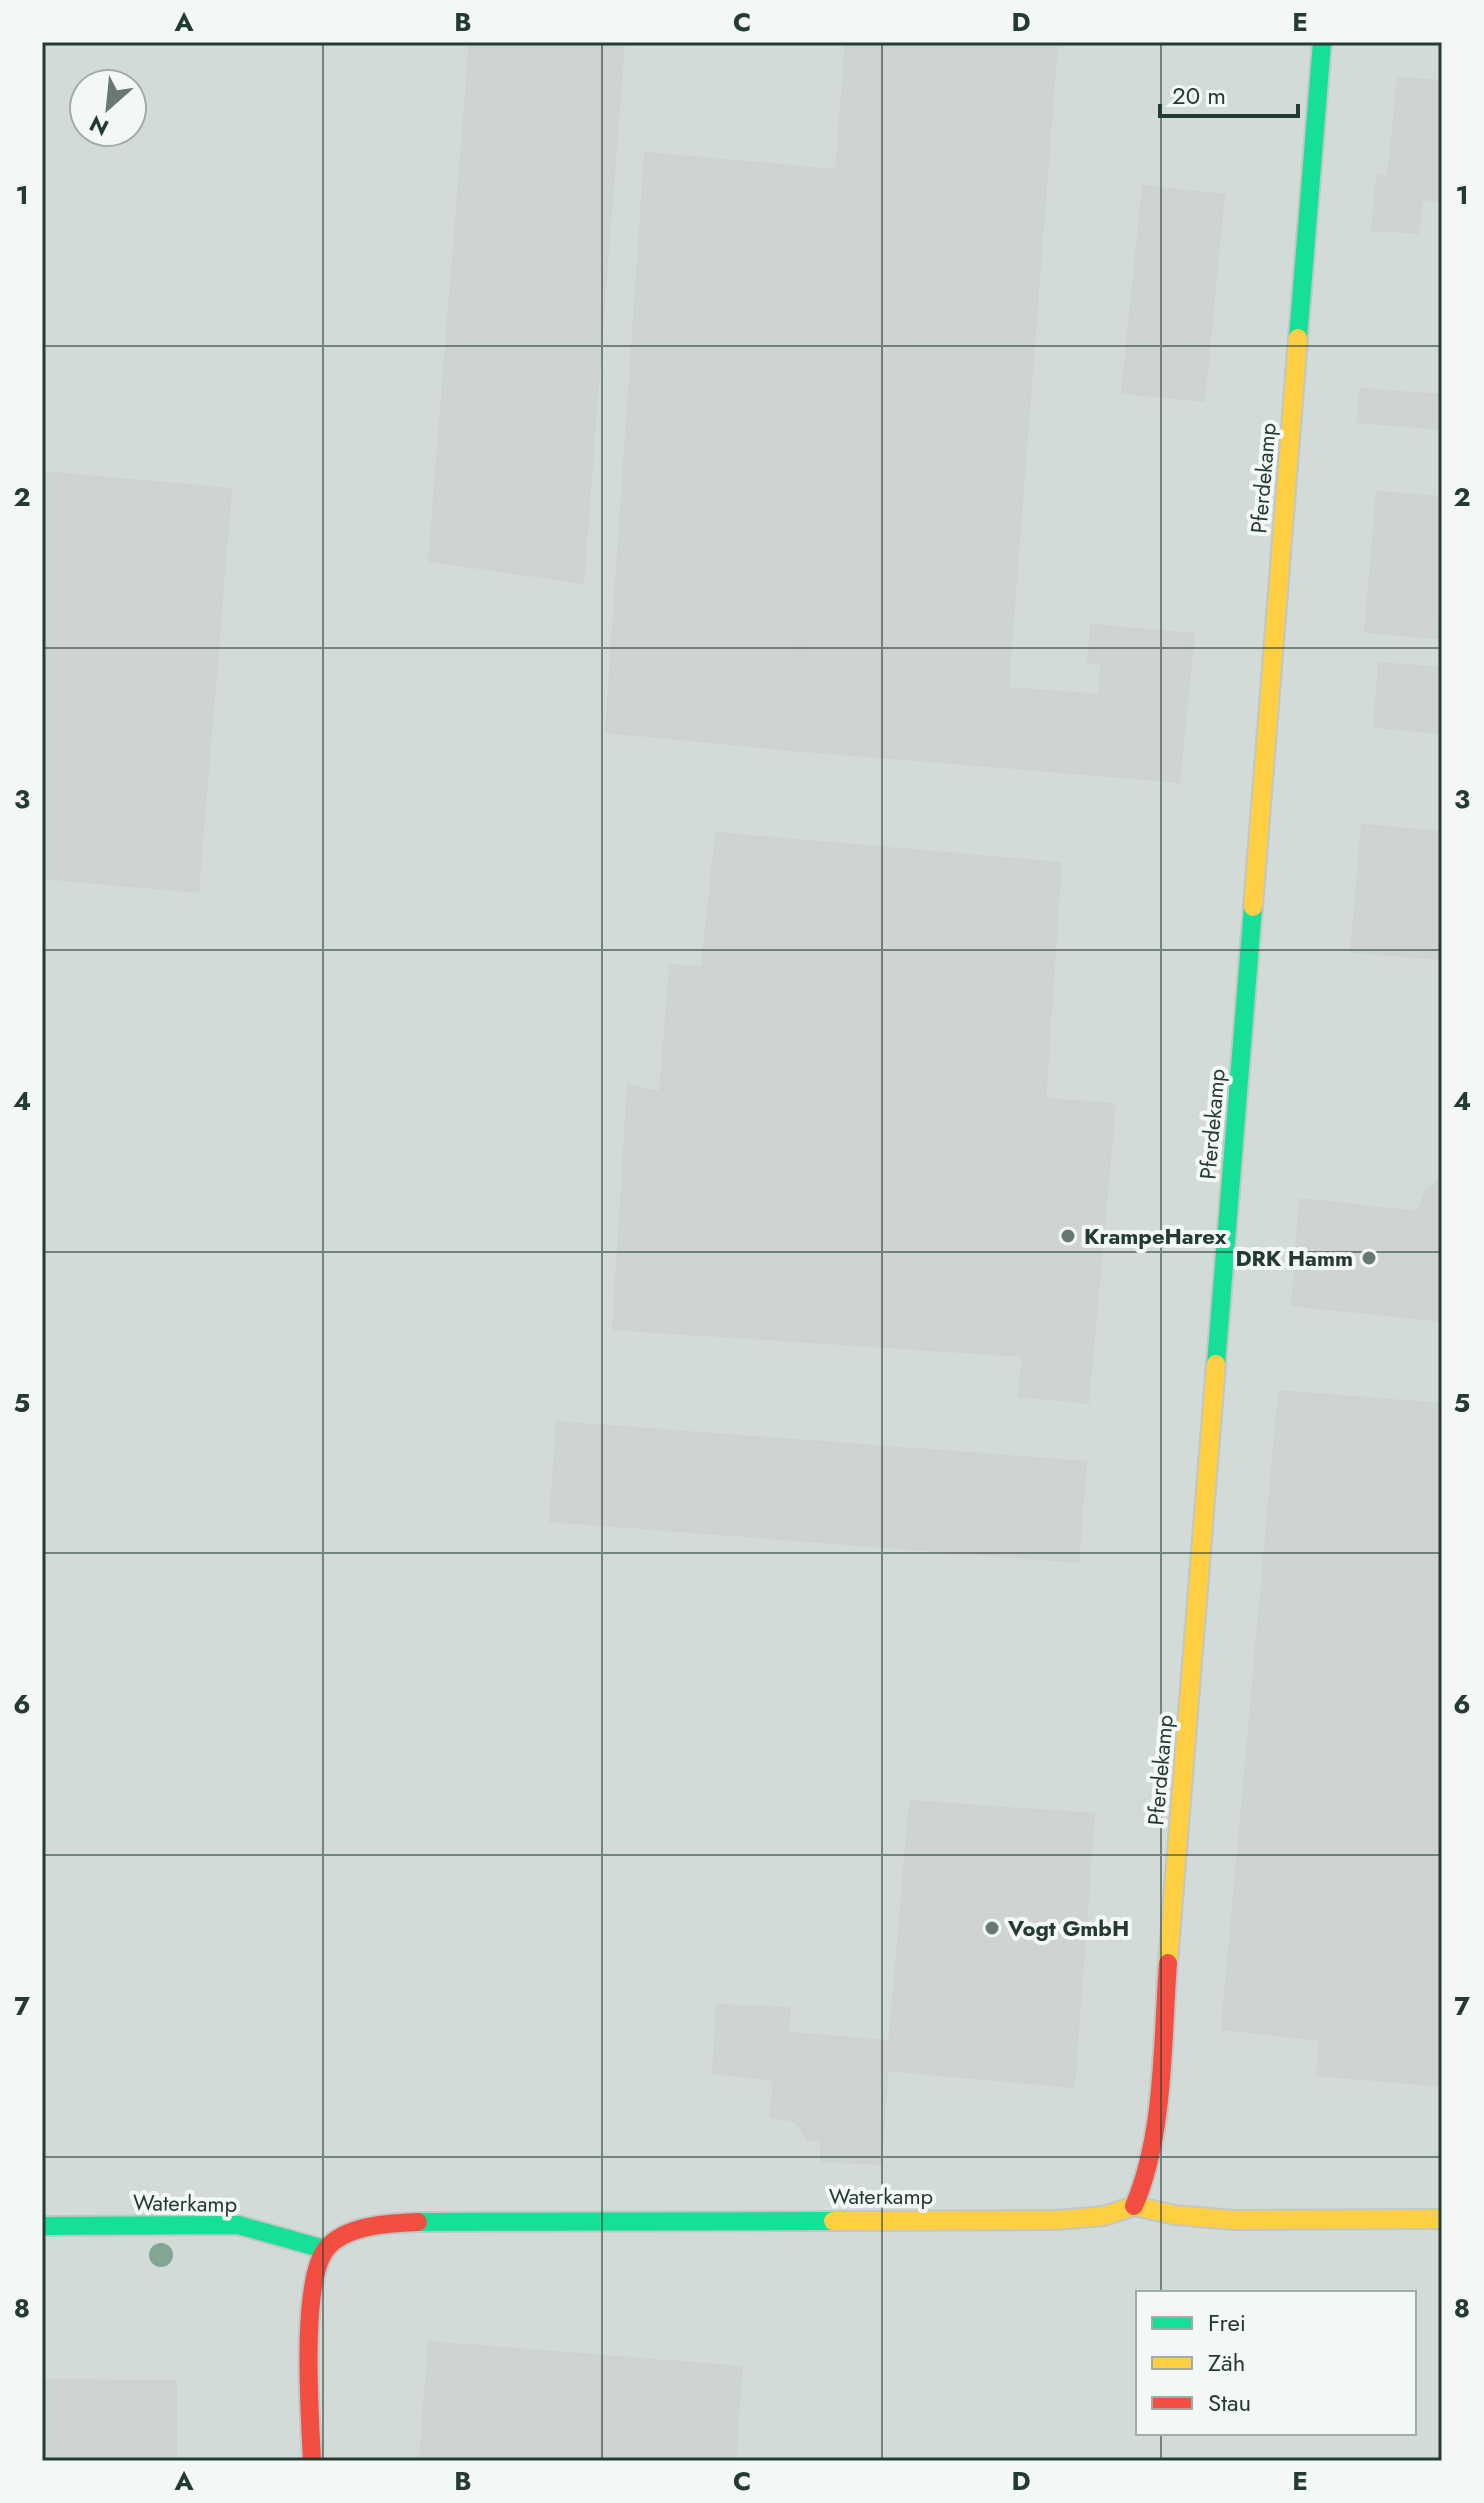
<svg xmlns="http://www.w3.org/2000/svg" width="1484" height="2503" viewBox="0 0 1484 2503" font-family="Jost,sans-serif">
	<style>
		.built { fill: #d3dbd8; fill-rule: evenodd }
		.building { fill: #cfd3d2; stroke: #ced3d1; stroke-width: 2 }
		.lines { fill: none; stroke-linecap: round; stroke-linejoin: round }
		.fast-casing { stroke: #c0c7c5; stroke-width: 22 }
		.slow-casing { stroke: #c0c7c5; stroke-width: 22 }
		.jam-casing { stroke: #c0c7c5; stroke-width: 22 }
		.fast { stroke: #16e098; stroke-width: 18 }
		.slow { stroke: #ffcf43; stroke-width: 18 }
		.jam { stroke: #f24e42; stroke-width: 18 }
		.tree { fill: #82a691 }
		.grid { fill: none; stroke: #243b35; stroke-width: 2; stroke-opacity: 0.55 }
		.poi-dot { fill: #687874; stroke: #f3f8f6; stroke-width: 3 }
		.labels { text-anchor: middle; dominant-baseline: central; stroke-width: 8; stroke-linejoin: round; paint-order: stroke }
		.street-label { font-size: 22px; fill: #243b35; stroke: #f3f8f6 }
		.poi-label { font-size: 22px; font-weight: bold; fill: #243b35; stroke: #f3f8f6; text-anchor: start }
		.neatline { fill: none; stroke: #243b35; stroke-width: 3 }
		.grid-label { font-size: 26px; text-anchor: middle; font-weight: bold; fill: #243b35 }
	</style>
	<rect width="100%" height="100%" fill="#e5eae8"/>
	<path class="built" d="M 42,42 L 1442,42 L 1442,2461 L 42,2461 ZM 84,84 L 132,84 L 132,132 L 84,132 ZM 1138,2293 L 1414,2293 L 1414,2433 L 1138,2433 Z"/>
	<g class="building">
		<path d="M 470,42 L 624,42 L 583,583 L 429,561 Z"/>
		<path d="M 846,42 L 1057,42 L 1002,767 L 792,750 Z"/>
		<path d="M 1398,78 L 1442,81 L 1442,202 L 1422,199 L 1418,233 L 1372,230 L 1377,175 L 1388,177 Z"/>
		<path d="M 645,153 L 836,170 L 792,750 L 606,732 Z"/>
		<path d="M 1143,186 L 1224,195 L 1204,401 L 1122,393 Z"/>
		<path d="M 1360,389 L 1442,395 L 1442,429 L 1357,422 Z"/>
		<path d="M 42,472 L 231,489 L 198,892 L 42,878 Z"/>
		<path d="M 1377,492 L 1442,497 L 1442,603 L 1438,638 L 1365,632 Z"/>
		<path d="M 1091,625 L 1194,634 L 1179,782 L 1002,767 L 1008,688 L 1100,695 L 1101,663 L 1088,662 Z"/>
		<path d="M 1379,663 L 1442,668 L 1442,733 L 1374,727 Z"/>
		<path d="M 1362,825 L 1442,832 L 1442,959 L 1351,952 Z"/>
		<path d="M 716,833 L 1061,863 L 1052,995 L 702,967 Z"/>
		<path d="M 670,965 L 1052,995 L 1044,1116 L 660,1092 Z"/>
		<path d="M 628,1085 L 660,1092 L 1044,1116 L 1023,1356 L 613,1329 Z"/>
		<path d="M 1045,1099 L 1115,1104 L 1088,1403 L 1019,1396 Z"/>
		<path d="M 1442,1176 L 1442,1321 L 1292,1305 L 1300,1199 L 1418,1212 L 1425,1192 Z"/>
		<path d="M 1279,1391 L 1442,1404 L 1442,2086 L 1317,2075 L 1320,2040 L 1222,2029 Z"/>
		<path d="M 557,1422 L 1086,1462 L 1078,1562 L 550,1521 Z"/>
		<path d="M 910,1801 L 1094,1814 L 1074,2087 L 887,2070 Z"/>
		<path d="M 717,2005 L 790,2008 L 788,2033 L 890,2041 L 881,2164 L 821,2161 L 821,2141 L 808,2140 L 795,2121 L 770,2117 L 774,2080 L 713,2073 Z"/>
		<path d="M 429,2342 L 742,2367 L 735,2461 L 420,2461 Z"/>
		<path d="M 42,2380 L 176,2381 L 176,2461 L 42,2461 Z"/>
	</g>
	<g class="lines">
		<g class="fast-casing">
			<g id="fast">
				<path d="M 1298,338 L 1322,42"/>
				<path d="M 1216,1364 L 1253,907"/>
				<path d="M 418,2222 L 833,2221"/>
				<path d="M 42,2226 L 238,2225 L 324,2249"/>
			</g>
		</g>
		<g class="slow-casing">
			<g id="slow">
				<path d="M 1253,907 L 1298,338"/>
				<path d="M 1168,1963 L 1216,1364"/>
				<path d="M 833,2221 L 1057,2220 L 1104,2216 L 1134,2206 L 1175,2215 L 1234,2220 L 1442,2219"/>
			</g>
		</g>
		<g class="jam-casing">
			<g id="jam">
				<path d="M 1134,2206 C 1165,2134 1162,2041 1168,1963"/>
				<path d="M 312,2461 C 310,2416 300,2283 326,2249 C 345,2225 390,2223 418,2222"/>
			</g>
		</g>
		<use href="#fast" class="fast"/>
		<use href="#slow" class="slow"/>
		<use href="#jam" class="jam"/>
	</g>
	<circle class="tree" cx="161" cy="2255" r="12"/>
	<path class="grid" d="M 323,42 L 323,2461M 602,42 L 602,2461M 882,42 L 882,2461M 1161,42 L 1161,2293M 42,346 L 1442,346M 42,648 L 1442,648M 42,950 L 1442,950M 42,1252 L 1442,1252M 42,1553 L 1442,1553M 42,1855 L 1442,1855M 42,2157 L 1442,2157M 1161,2433 L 1161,2461"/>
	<g class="poi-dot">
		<circle cx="1068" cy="1236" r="8"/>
		<circle cx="1369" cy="1258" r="8"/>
		<circle cx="992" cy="1928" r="8"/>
	</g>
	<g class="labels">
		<g class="street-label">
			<text transform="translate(1263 478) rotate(-85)">Pferdekamp</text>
			<text transform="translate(1212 1124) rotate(-85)">Pferdekamp</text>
			<text transform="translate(1160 1770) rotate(-85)">Pferdekamp</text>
			<text x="881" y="2196">Waterkamp</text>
			<text transform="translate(185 2203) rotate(1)">Waterkamp</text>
		</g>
		<g class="poi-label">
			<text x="1084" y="1236">KrampeHarex</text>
			<text x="1353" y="1258" text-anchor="end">DRK Hamm</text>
			<text x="1008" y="1928">Vogt GmbH</text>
		</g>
	</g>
	<rect width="1484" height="2503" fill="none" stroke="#f3f8f6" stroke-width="88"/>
	<rect x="1136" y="2291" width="280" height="144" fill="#f3f8f6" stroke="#a0aca9" stroke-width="2"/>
	<rect x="1152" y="2317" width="40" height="12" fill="#16e098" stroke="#a0aca9" stroke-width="2"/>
	<text x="1208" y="2331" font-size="24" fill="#243b35">Frei</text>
	<rect x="1152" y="2357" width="40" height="12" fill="#ffcf43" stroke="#a0aca9" stroke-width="2"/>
	<text x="1208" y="2371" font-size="24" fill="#243b35">Zäh</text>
	<rect x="1152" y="2397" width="40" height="12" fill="#f24e42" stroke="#a0aca9" stroke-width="2"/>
	<text x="1208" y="2411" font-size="24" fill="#243b35">Stau</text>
	<g transform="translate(108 108) rotate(207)"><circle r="38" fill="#f3f8f6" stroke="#a0aca9" stroke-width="2"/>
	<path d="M0-6L14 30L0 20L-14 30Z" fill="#687874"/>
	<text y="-12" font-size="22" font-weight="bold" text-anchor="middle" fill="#243b35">N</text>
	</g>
	<path d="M1160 104v12h138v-12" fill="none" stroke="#243b35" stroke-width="4"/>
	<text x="1172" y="104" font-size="24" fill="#243b35" stroke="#f3f8f6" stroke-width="6" paint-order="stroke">20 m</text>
	<rect x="44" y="44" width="1396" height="2415" class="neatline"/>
	<g class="grid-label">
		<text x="184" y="31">A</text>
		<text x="463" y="31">B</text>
		<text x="742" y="31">C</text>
		<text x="1021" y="31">D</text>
		<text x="1300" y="31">E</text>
		<text x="22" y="204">1</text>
		<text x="1462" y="204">1</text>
		<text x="22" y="506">2</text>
		<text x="1462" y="506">2</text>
		<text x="22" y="808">3</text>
		<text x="1462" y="808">3</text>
		<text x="22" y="1110">4</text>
		<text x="1462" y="1110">4</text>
		<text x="22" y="1412">5</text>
		<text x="1462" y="1412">5</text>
		<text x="22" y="1713">6</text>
		<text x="1462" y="1713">6</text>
		<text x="22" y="2015">7</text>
		<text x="1462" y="2015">7</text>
		<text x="22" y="2317">8</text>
		<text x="1462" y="2317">8</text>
		<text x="184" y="2490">A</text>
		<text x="463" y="2490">B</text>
		<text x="742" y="2490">C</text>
		<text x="1021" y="2490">D</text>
		<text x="1300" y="2490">E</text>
	</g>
</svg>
